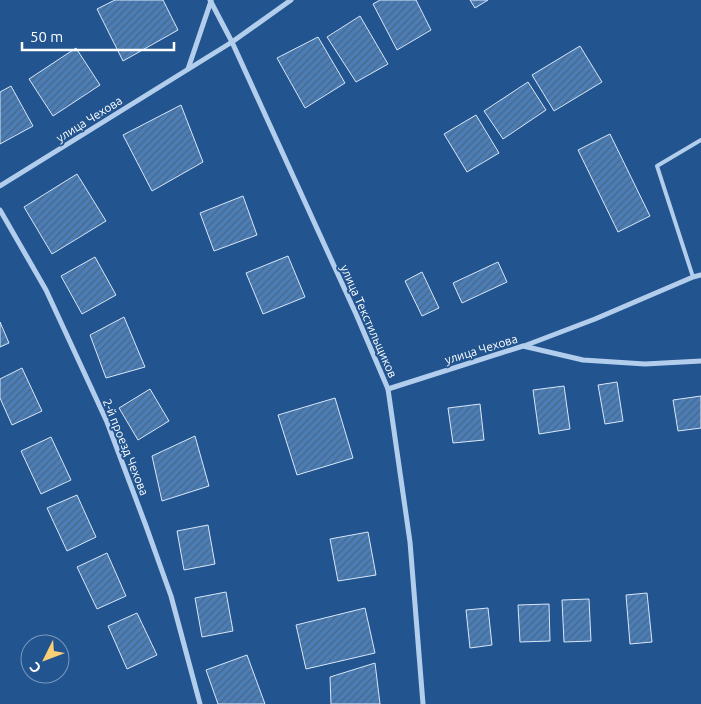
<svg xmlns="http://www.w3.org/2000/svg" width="701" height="704" viewBox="0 0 701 704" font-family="Ubuntu,sans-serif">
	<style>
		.building { fill: url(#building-hatch); stroke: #d8e7f9 }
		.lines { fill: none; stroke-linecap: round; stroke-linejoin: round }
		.lane { stroke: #b3ceec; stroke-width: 4 }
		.street { stroke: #b3ceec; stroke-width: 5 }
		.labels { text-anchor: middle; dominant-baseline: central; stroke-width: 4; stroke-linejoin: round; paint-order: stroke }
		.street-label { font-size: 12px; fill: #fff; stroke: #22548f }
	</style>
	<defs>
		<pattern id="building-hatch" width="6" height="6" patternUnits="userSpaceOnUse" patternTransform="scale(1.25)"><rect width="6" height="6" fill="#4b7db6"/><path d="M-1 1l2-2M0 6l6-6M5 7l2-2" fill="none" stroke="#4b6786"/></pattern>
	</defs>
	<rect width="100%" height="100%" fill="#22548f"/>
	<g class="building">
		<path d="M 115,0 L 163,0 L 178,30 L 123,61 L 97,9 Z"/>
		<path d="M 380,0 L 416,0 L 431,30 L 397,50 L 373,4 Z"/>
		<path d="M 470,0 L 488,0 L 475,8 Z"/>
		<path d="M 360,16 L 388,64 L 356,82 L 327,37 Z"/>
		<path d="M 318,37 L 345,83 L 305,108 L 277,58 Z"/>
		<path d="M 580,46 L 602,82 L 554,111 L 532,75 Z"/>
		<path d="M 76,48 L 100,85 L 53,116 L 29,79 Z"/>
		<path d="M 528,82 L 546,110 L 503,139 L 484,111 Z"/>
		<path d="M 11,86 L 33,126 L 0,144 L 0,92 Z"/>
		<path d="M 181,105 L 203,162 L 152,191 L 123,135 Z"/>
		<path d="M 476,115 L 499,153 L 467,172 L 444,134 Z"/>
		<path d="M 610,134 L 650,216 L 618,232 L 578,150 Z"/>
		<path d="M 77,174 L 106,221 L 52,254 L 24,207 Z"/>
		<path d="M 243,196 L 257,235 L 214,251 L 200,213 Z"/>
		<path d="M 288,256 L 305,297 L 263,314 L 246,273 Z"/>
		<path d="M 95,257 L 116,295 L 82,314 L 61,276 Z"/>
		<path d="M 498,262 L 507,282 L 462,303 L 453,283 Z"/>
		<path d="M 422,272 L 439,308 L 422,316 L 405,281 Z"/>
		<path d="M 124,317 L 145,367 L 106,378 L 90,335 Z"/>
		<path d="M 0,322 L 9,343 L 0,347 Z"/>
		<path d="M 22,368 L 42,411 L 12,425 L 0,398 L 0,379 Z"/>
		<path d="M 617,382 L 623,421 L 605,424 L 598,385 Z"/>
		<path d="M 564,386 L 570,429 L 539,434 L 533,390 Z"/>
		<path d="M 150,389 L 169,421 L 138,440 L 119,408 Z"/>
		<path d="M 701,396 L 701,428 L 678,431 L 673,400 Z"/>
		<path d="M 335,398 L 353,458 L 297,475 L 278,415 Z"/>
		<path d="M 480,404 L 484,440 L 453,443 L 448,408 Z"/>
		<path d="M 195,436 L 209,486 L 162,501 L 152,456 Z"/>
		<path d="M 51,437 L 71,480 L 41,494 L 21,451 Z"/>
		<path d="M 77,495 L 96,537 L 67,551 L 47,508 Z"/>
		<path d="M 208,525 L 215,564 L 184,570 L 177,531 Z"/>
		<path d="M 368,532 L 376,575 L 338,581 L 330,539 Z"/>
		<path d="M 107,553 L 126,596 L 97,609 L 77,567 Z"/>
		<path d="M 226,592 L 233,631 L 202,637 L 195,598 Z"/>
		<path d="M 647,593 L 652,642 L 630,644 L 626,595 Z"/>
		<path d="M 589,599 L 591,641 L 564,642 L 562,600 Z"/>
		<path d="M 549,604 L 550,641 L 520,642 L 518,605 Z"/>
		<path d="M 365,608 L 375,653 L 306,669 L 296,625 Z"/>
		<path d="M 488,608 L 492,645 L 470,648 L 466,610 Z"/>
		<path d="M 137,613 L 157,655 L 127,669 L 108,626 Z"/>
		<path d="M 247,655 L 265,704 L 218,704 L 206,670 Z"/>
		<path d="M 375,663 L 380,704 L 331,704 L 330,677 Z"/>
	</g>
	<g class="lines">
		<path class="lane" d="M 693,277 L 657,166 L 701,140"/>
		<g class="street">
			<path d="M 210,0 L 232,42 L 356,314 L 388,389 L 410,542 L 423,704"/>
			<path d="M 188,69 L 211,1"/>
			<path d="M 0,186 L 232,42 L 291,0"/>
			<path d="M 0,210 L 46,290 L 107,422 L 146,526 L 171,596 L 200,704"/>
			<path d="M 524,346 L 595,319 L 693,277 L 701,275"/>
			<path d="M 388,389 L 523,346 L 583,360 L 645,364 L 701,361"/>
		</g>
	</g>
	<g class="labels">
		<g class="street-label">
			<text transform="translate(89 119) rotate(-32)">улица Чехова</text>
			<text transform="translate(369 321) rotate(66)">улица Текстильщиков</text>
			<text transform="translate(481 349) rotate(-17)">улица Чехова</text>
			<text transform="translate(126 447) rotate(68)">2-й проезд Чехова</text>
		</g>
	</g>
	<g transform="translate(45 659) rotate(228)"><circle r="24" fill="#22548f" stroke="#7a98bc"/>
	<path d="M0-4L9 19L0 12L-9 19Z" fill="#f8cf75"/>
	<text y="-8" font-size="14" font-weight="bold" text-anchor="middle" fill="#ffffff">С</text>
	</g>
	<path d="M22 42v8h152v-8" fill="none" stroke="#ffffff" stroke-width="2.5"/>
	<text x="30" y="42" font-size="15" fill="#ffffff" stroke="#22548f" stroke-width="4" paint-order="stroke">50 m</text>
</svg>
